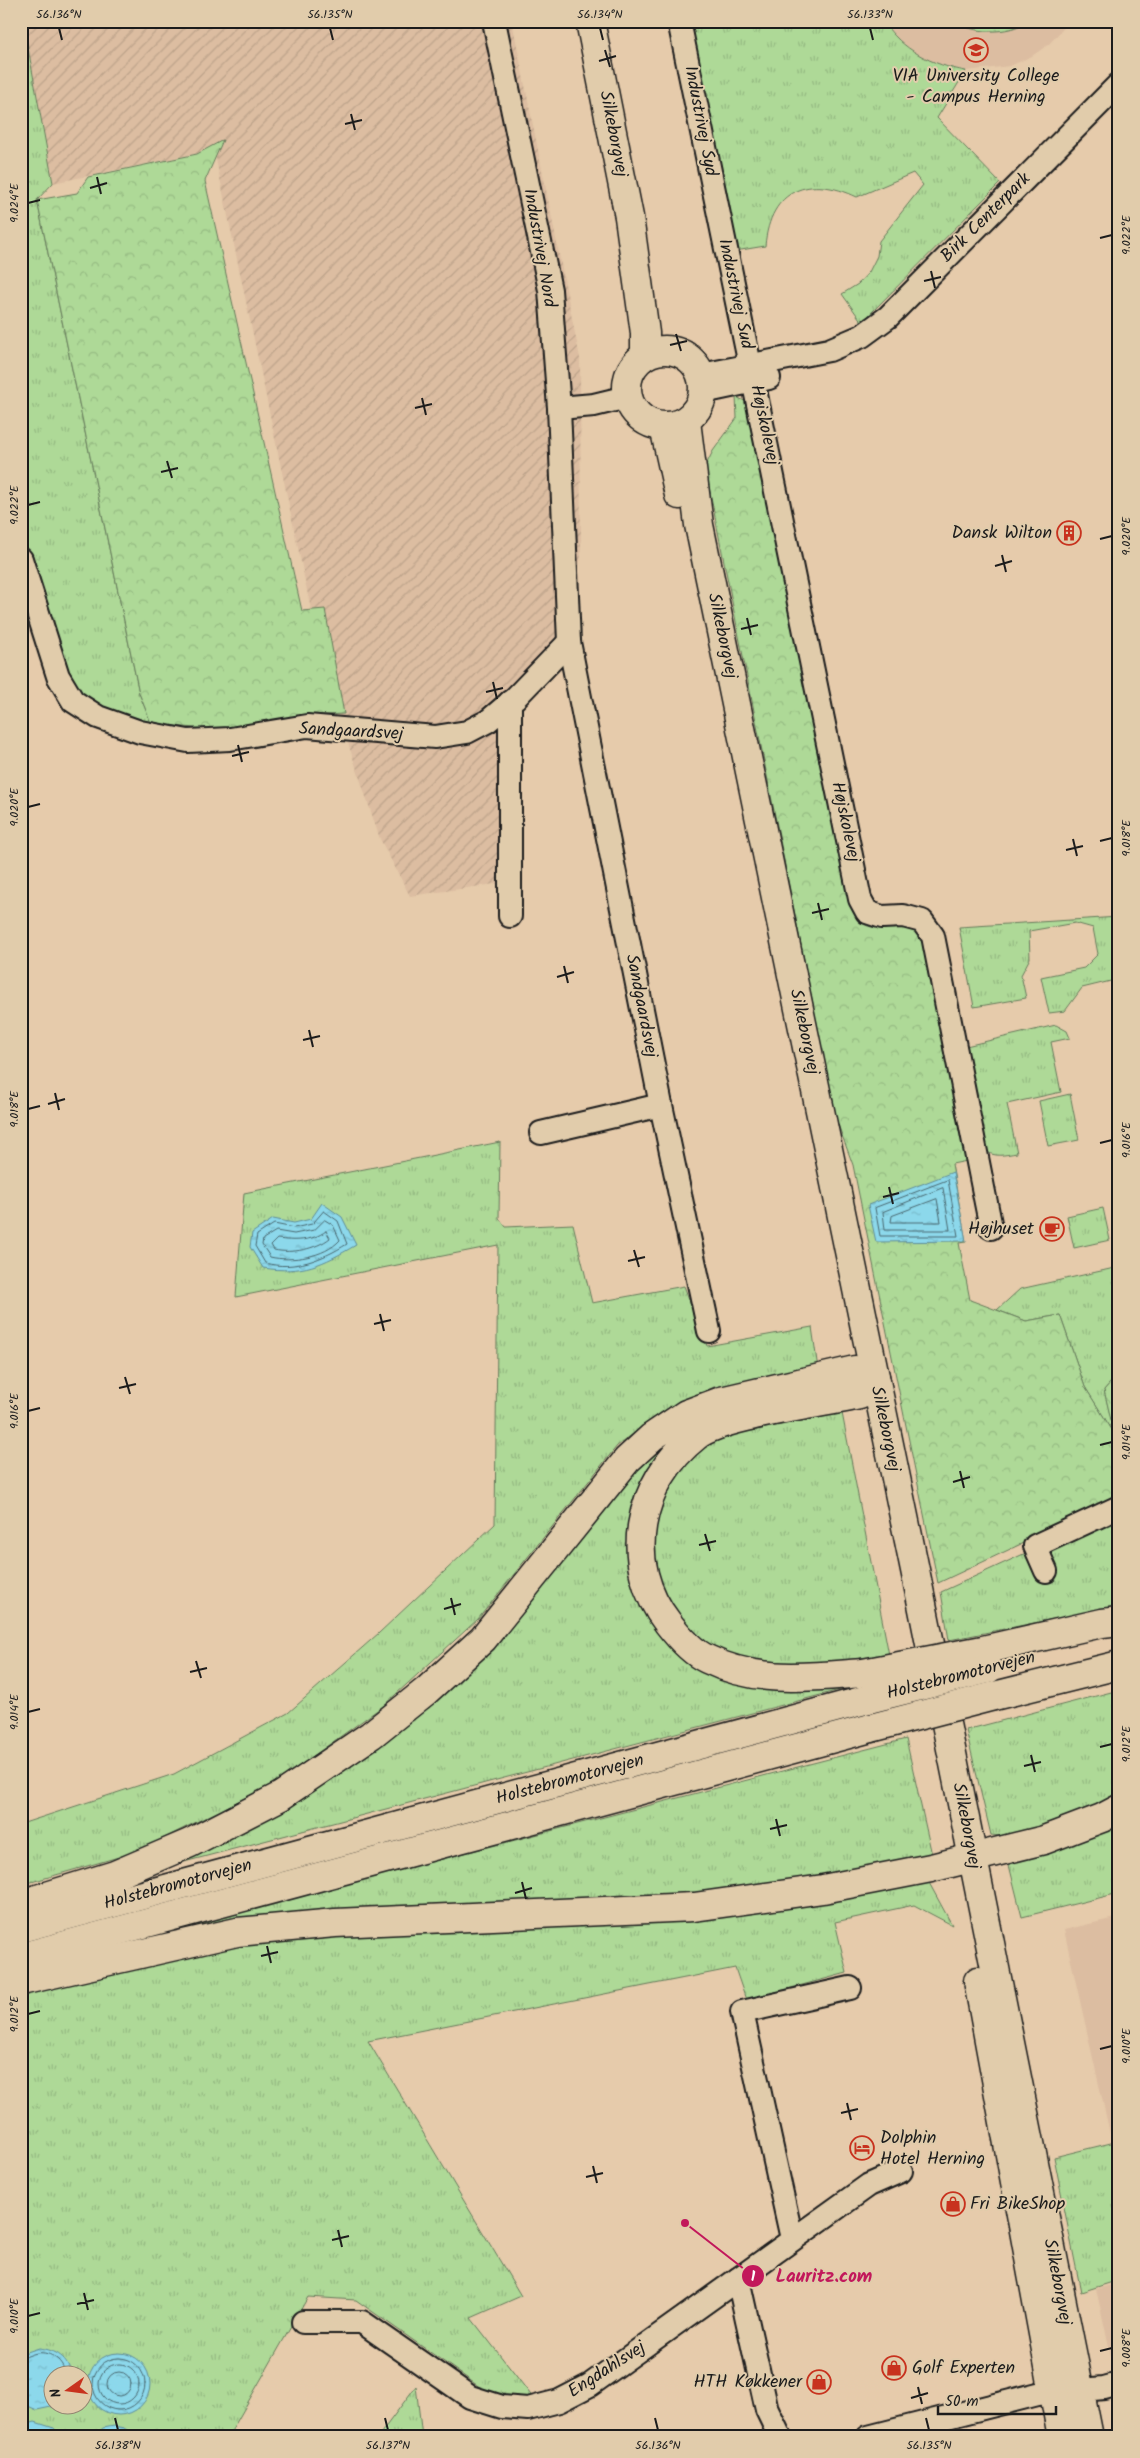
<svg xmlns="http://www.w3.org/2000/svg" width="1140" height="2458" viewBox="0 0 1140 2458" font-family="Kalam,sans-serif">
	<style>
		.built { fill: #dcbda1 }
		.industrial { fill: url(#industrial-furrows) }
		.grass { fill: url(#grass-tufts); stroke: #657a5a; fill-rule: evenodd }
		.forest { fill: url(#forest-crowns); stroke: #657a5a }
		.water { fill: url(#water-ripples); stroke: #5f8d98 }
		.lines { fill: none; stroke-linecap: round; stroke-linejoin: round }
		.shore { stroke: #49676f; stroke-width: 1 }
		.minor-casing { stroke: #1c1c1c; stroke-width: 26 }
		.major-casing { stroke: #1c1c1c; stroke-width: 31 }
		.highway-casing { stroke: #1c1c1c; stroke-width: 31 }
		.minor { stroke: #e1ccab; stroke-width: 22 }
		.major { stroke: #e1ccab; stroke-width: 28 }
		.highway { stroke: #e1ccab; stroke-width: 28 }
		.highway-bridge-casing { stroke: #1c1c1c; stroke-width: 31; stroke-linecap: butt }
		.highway-bridge { stroke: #e1ccab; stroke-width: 28 }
		.ticks { fill: none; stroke: #1c1c1c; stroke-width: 2 }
		.labels { text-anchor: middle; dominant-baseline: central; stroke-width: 4; stroke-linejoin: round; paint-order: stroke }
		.poi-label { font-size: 18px; fill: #1c1c1c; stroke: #e1ccab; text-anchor: end }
		.street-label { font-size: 18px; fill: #1c1c1c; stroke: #e1ccab }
		.leader { fill: none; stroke: #c2185b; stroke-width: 2 }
		.callout-dot { fill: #c2185b; stroke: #e1ccab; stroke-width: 2 }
		.mark-label { font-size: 15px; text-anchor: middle; font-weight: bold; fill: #fff }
		.callout-label { font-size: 19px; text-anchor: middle; font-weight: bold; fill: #c2185b; stroke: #e1ccab; stroke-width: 4; stroke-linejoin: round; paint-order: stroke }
		.neatline { fill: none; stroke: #1c1c1c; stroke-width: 2 }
		.ticks-label { font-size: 12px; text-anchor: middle; fill: #1c1c1c }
	</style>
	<defs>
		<pattern id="industrial-furrows" width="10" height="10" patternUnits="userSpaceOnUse" patternTransform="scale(1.25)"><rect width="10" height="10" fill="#dcbda1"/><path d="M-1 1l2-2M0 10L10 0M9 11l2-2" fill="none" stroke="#bca28a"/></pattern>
		<pattern id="grass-tufts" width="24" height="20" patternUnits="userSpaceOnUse" patternTransform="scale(1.25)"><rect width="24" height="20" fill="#aed997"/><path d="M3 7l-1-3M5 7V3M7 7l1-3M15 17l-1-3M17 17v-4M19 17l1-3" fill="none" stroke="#95ba82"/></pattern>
		<pattern id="forest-crowns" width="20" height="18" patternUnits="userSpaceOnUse" patternTransform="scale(1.25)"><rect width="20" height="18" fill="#aed997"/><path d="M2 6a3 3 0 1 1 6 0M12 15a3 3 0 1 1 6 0" fill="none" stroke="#95ba82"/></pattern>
		<pattern id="water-ripples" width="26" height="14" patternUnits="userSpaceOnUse" patternTransform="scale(1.25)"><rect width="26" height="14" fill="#8cd8eb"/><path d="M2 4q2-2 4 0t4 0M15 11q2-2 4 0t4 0" fill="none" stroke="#78b9c9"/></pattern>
	</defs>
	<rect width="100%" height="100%" fill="#e6cbab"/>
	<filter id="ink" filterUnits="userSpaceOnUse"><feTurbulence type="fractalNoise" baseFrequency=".02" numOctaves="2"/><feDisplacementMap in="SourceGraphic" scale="10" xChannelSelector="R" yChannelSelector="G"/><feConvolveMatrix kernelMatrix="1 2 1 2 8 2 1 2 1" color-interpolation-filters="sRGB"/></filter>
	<g filter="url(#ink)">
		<g class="built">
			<path d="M 883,21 L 1070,21 L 1049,44 L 1032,56 L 1010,66 L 966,71 L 925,60 L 898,39 Z"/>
			<path d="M 1119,1917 L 1119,2136 L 1111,2138 L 1064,1930 Z"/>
			<path d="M 1119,2283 L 1119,2390 L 1096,2289 Z"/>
		</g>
		<path class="industrial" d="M 23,21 L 512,21 L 580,358 L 581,556 L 558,670 L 502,723 L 502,883 L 410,896 L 380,839 L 324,671 L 214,150 L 53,183 Z"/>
		<g class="grass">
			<path d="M 21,21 L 23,21 L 53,183 L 37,200 L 139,693 L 151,723 L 103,711 L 77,695 L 65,675 L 21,539 Z"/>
			<path d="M 689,21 L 883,21 C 902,50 932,65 966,71 L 937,118 L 1000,183 L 862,322 L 842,294 L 858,284 L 869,272 L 877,256 L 879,241 L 923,185 L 913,173 L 857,197 C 809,174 770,189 765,246 L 735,251 Z"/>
			<path d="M 953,21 L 1028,21 C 1008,35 973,34 953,21 Z"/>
			<path d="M 1119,917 L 1119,979 L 1082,988 L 1065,1011 L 1049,1013 L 1041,977 L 1084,968 L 1098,954 L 1093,928 L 1075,923 L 1029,931 L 1030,958 L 1021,975 L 1026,998 L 974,1007 L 959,927 Z"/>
			<path d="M 1056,1025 L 1067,1031 L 1070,1038 L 1051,1042 L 1061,1092 L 1007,1104 L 1017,1153 C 1004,1155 995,1158 984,1150 L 964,1050 L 966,1046 Z"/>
			<path d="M 1070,1094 L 1079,1140 L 1048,1146 L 1039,1101 Z"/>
			<path d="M 500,1142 L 499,1218 L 506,1227 L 573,1224 L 592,1303 L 684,1286 L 707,1346 L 812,1327 L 818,1369 L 714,1387 L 662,1412 L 617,1446 L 478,1619 L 383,1706 L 277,1782 L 136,1852 L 21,1885 L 21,1824 L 174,1774 L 288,1713 L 379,1633 L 495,1524 L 498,1245 L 236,1297 L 244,1193 Z"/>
			<path d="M 1103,1208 L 1110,1240 L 1074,1248 L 1067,1216 Z"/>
			<path d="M 1119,1267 L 1119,1373 L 1104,1390 L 1115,1435 L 1085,1387 L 1060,1315 L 1026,1321 L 997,1310 L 1020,1289 Z"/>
			<path d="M 842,1413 L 889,1655 C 842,1664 757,1672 714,1647 C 660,1616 642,1558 661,1500 C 664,1491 673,1482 678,1474 C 684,1465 702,1444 712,1439 C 721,1435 735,1434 745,1432 C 778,1426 810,1419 842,1413 Z"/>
			<path d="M 679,1432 L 632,1574 L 649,1621 L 670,1643 L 851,1687 L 165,1867 L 382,1741 L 638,1465 Z"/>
			<path d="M 1119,1510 L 1119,1606 L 949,1640 L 941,1592 Z"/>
			<path d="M 1119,1690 L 1119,1792 L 1089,1809 L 1012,1837 L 991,1835 L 966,1730 Z"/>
			<path d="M 906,1739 L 932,1855 L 819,1879 L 696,1898 L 311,1916 L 152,1934 Z"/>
			<path d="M 1119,1824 L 1119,1893 L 1022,1917 L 1008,1861 Z"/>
			<path d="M 927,1879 L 952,1925 L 914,1905 L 835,1922 L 847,1973 L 746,2000 L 735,1968 L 368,2041 L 521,2296 L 471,2318 L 534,2399 L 491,2395 L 356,2300 L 308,2297 L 228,2437 L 21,2437 L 21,1990 L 244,1944 ZM 52,2376 L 82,2376 L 82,2406 L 52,2406 Z"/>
			<path d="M 1119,2141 L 1119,2280 L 1081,2292 L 1054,2157 Z"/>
			<path d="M 416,2386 L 422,2437 L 378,2437 Z"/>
		</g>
		<g class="forest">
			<path d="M 223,140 L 205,181 L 302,611 L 325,609 L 344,714 L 300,716 L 219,731 L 151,723 L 139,693 L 37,200 L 77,193 L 88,177 L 197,154 Z"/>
			<path d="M 736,397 L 747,402 L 849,903 C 852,908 855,917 859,921 C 875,935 899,922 918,928 L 923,941 L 967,1161 L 952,1164 L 966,1242 L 959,1243 L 970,1300 L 1026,1321 L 1060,1315 L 1085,1387 L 1114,1433 L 1104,1390 L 1119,1373 L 1119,1498 L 938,1583 L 853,1165 L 836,1119 L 705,467 L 713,451 L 737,418 Z"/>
		</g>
		<g class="water">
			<path d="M 953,1172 L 966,1241 L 876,1242 L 868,1205 Z"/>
			<path d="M 322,1203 L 342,1217 L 356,1245 C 322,1265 303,1274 263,1268 L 250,1247 L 252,1233 L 273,1219 L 294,1223 L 311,1219 Z"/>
			<path d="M 39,2348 C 56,2350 69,2358 71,2375 L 52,2376 L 52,2406 L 56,2406 L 37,2410 L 21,2403 L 21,2354 Z"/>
			<circle cx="119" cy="2384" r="31"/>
			<path d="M 35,2422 L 54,2428 L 62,2437 L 21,2437 L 21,2426 Z"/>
			<path d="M 114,2426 L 124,2428 L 137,2437 L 92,2437 L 103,2428 Z"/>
		</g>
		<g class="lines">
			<g class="shore">
				<path d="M 948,1180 L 958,1236 L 880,1236 L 875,1208 Z"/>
				<path d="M 943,1188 L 950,1230 L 885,1230 L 883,1212 Z"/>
				<path d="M 937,1199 L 941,1222 L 891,1222 L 892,1216 Z"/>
				<path d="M 324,1211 L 338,1221 L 347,1244 C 323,1259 294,1271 265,1263 L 255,1246 L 257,1235 L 274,1224 L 294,1228 L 312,1224 Z"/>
				<path d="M 325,1220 L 333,1225 L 340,1240 C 325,1257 291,1262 270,1257 L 262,1245 L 263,1239 L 276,1231 L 294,1234 L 314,1230 Z"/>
				<path d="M 326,1231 L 330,1238 C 316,1249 292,1254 274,1250 L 271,1245 L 277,1239 C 294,1241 311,1242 326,1231 Z"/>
				<path d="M 21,2358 C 27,2357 31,2354 37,2353 C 51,2351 64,2361 66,2376"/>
				<circle cx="119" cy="2384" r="26"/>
				<circle cx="119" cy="2384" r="20"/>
				<circle cx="119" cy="2384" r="12"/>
			</g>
			<g class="minor-casing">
				<g id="minor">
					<path d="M 494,21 L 550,290 L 559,408 L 569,642 L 661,1105 L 709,1331"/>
					<path d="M 679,21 L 860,899 L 867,912 L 882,917 L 903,916 L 922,921 L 933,936 L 991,1228"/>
					<path d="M 701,375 L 829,350 L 862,336 L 888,317 L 1119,84"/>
					<path d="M 703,392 L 769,378"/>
					<path d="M 559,408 L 594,405 L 627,397"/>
					<path d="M 21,559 L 58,676 L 73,701 L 98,717 L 140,732 L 188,741 L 230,739 L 307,726 L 435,737 L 467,732 L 488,721 L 515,698 L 569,642"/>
					<path d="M 510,916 L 510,702"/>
					<path d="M 541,1133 L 661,1105"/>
					<path d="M 1046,1571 L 1035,1546 L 1119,1507"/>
					<path d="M 792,2239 L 742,2012 L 850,1988"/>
					<path d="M 738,2279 L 767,2410 L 780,2437"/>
					<path d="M 303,2322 L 362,2322 L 470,2397 L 502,2407 L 528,2409 L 559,2401 L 590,2385 L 869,2185 L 901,2171"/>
					<path d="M 868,2437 L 1038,2394 L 1104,2388 L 1119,2384"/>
				</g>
			</g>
			<g class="major-casing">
				<g id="major">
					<path d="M 590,21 L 629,217 L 645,333 L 645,355"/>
					<circle cx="665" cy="388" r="38"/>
					<path d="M 686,421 L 699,525 L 921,1599 L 1089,2437"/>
					<path d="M 664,427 L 679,495"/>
					<path d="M 978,1981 L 1062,2437"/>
				</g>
			</g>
			<g class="highway-casing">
				<g id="highway">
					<path d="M 983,1650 L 1102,1623 L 1119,1621"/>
					<path d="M 994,1696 L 1119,1665"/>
					<path d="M 21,1904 L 115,1875 L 190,1843 L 281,1796 L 371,1735 L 426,1691 L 483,1639 L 627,1460 L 652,1437 L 686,1414 L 721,1401 L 855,1370 L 875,1377 L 860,1395 C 823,1404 722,1415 696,1436 C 637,1483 621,1563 668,1623 C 678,1636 692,1652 707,1659 C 758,1684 808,1677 863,1673"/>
					<path d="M 21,1928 L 865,1700"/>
					<path d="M 21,1957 L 871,1728"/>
					<path d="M 21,1981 L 237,1932 L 335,1923 L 694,1907 L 823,1889 L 931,1868 L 1044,1840 L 1102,1818 L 1119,1809"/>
				</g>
			</g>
			<use href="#minor" class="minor"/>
			<use href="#major" class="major"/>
			<use href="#highway" class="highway"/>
			<g class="highway-bridge-casing">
				<g id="highway-bridge">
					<path d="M 863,1673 L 983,1650"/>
					<path d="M 865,1700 L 988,1669"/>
					<path d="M 871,1728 L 994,1696"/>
				</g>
			</g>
			<use href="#highway-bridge" class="highway-bridge"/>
		</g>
	</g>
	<path class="ticks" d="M 59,28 L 62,40M 330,28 L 333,40M 600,28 L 603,40M 870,28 L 873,40M 605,50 L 610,67M 599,61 L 616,56M 351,114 L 355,130M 345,124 L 362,120M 97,177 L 101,194M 90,188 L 107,183M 28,203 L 40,200M 1100,238 L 1112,235M 931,271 L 935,288M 924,281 L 941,277M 676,334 L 681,351M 670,345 L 687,341M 422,398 L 426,415M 415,408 L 432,404M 167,461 L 172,478M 161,472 L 178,468M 28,505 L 40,502M 1100,539 L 1112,536M 1002,555 L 1006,572M 995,566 L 1012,561M 747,618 L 751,635M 741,629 L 758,625M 493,682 L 497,699M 486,692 L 503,688M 238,745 L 242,762M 232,756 L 249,752M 28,807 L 40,804M 1073,839 L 1077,856M 1100,841 L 1112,838M 1066,850 L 1083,846M 818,903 L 822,920M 812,913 L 829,909M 564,966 L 568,983M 557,977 L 574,972M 309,1030 L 313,1047M 303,1040 L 320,1036M 55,1093 L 59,1110M 48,1104 L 65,1099M 28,1109 L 40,1106M 1100,1143 L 1112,1140M 889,1187 L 893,1204M 883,1197 L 899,1193M 634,1250 L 639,1267M 628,1261 L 645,1257M 380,1314 L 384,1331M 374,1324 L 391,1320M 125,1377 L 130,1394M 119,1388 L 136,1384M 28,1411 L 40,1408M 1100,1445 L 1112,1442M 960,1471 L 964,1488M 953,1482 L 970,1477M 705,1534 L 710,1551M 699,1545 L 716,1541M 451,1598 L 455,1615M 444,1609 L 461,1604M 196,1661 L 201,1678M 190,1672 L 207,1668M 28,1712 L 40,1709M 1100,1747 L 1112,1744M 1031,1755 L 1035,1772M 1024,1766 L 1041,1762M 776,1819 L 780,1836M 770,1829 L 787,1825M 522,1882 L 526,1899M 515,1893 L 532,1888M 267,1946 L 271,1963M 261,1956 L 278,1952M 28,2014 L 40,2011M 1100,2049 L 1112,2046M 847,2103 L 851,2120M 841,2113 L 858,2109M 593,2166 L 597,2183M 586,2177 L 603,2173M 338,2230 L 342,2247M 332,2240 L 349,2236M 84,2293 L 88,2310M 77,2304 L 94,2300M 28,2316 L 40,2313M 1100,2351 L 1112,2348M 918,2387 L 922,2404M 911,2398 L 928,2393M 115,2418 L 118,2430M 385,2418 L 388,2430M 655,2418 L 658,2430M 926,2418 L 929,2430"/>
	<defs>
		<g id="university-ring" transform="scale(1.25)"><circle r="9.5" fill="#e1ccab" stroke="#c8321e" stroke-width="1.5"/><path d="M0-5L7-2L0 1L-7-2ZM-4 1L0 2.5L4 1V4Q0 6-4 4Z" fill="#c8321e"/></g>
		<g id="building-ring" transform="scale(1.25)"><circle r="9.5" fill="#e1ccab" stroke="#c8321e" stroke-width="1.5"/><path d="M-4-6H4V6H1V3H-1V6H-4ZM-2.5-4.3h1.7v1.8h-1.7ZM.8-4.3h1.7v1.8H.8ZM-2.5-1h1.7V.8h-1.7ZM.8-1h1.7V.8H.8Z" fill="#c8321e"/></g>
		<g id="cafe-ring" transform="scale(1.25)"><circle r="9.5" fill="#e1ccab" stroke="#c8321e" stroke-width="1.5"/><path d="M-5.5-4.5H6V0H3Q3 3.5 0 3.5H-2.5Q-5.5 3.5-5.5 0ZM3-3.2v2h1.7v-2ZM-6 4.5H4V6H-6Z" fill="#c8321e"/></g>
		<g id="hotel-ring" transform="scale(1.25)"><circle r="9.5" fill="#e1ccab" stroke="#c8321e" stroke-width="1.5"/><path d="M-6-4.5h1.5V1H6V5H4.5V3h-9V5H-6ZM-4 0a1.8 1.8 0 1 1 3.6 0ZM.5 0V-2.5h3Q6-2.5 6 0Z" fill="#c8321e"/></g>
		<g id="shop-ring" transform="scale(1.25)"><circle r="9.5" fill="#e1ccab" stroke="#c8321e" stroke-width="1.5"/><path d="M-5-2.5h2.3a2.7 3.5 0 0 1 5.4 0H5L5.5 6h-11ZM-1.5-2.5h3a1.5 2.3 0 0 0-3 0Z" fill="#c8321e"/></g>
	</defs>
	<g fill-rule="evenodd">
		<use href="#university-ring" x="976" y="50"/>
		<use href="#building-ring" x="1069" y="533"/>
		<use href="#cafe-ring" x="1052" y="1229"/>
		<use href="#hotel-ring" x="862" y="2148"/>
		<use href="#shop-ring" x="953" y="2204"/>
		<use href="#shop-ring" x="894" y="2368"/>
		<use href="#shop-ring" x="819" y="2382"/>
	</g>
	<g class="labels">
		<g class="poi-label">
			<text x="976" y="76" text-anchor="middle">VIA University College<tspan x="976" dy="21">- Campus Herning</tspan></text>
			<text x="1052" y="533">Dansk Wilton</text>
			<text x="1034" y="1229">Højhuset</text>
			<text x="880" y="2138" text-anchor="start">Dolphin<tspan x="880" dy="21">Hotel Herning</tspan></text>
			<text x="970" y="2204" text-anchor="start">Fri BikeShop</text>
			<text x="912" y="2368" text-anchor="start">Golf Experten</text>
			<text x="802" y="2382">HTH Køkkener</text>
		</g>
		<g class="street-label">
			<text transform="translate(700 121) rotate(79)">Industrivej Syd</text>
			<text transform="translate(613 134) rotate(79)">Silkeborgvej</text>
			<text transform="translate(986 218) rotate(-45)">Birk Centerpark</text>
			<text transform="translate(539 248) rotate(80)">Industrivej Nord</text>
			<text transform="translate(735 294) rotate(78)">Industrivej Sud</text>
			<text transform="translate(764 425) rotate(78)">Højskolevej</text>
			<text transform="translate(722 636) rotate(78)">Silkeborgvej</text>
			<text transform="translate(351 732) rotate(3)">Sandgaardsvej</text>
			<text transform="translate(845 822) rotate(78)">Højskolevej</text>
			<text transform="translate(641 1006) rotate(79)">Sandgaardsvej</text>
			<text transform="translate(804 1032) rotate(78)">Silkeborgvej</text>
			<text transform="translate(885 1429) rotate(78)">Silkeborgvej</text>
			<text transform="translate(961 1676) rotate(-14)">Holstebromotorvejen</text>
			<text transform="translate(570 1780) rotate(-15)">Holstebromotorvejen</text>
			<text transform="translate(966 1826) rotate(79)">Silkeborgvej</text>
			<text transform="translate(178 1885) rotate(-15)">Holstebromotorvejen</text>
			<text transform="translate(1057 2282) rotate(79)">Silkeborgvej</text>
			<text transform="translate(607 2370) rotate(-33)">Engdahlsvej</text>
		</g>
	</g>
	<path class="leader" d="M685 2223L753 2276"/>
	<g class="callout-dot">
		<circle cx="685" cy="2223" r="5"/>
		<circle cx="753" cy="2276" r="12"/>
	</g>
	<g class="mark-label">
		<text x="753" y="2281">1</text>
	</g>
	<g class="callout-label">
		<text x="824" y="2282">Lauritz.com</text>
	</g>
	<rect width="1140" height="2458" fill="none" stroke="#e1ccab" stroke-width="55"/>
	<g transform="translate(68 2390) rotate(256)"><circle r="24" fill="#e1ccab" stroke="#928672"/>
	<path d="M0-4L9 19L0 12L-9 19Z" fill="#c8321e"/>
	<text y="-8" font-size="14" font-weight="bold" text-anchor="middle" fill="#1c1c1c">N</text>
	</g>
	<path d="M938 2406v8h118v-8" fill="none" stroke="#1c1c1c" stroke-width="2.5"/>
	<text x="945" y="2406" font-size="15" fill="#1c1c1c" stroke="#e1ccab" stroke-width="4" paint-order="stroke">50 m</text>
	<rect x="28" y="28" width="1084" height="2402" class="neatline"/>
	<g class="ticks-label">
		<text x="59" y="18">56.136°N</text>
		<text x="330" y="18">56.135°N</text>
		<text x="600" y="18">56.134°N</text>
		<text x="870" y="18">56.133°N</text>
		<text transform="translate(14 203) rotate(-90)" y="4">9.024°E</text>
		<text transform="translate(1126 235) rotate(-90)" y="4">9.022°E</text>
		<text transform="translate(14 505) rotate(-90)" y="4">9.022°E</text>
		<text transform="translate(1126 536) rotate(-90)" y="4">9.020°E</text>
		<text transform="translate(14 807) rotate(-90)" y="4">9.020°E</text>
		<text transform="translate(1126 838) rotate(-90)" y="4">9.018°E</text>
		<text transform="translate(14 1109) rotate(-90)" y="4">9.018°E</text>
		<text transform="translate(1126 1140) rotate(-90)" y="4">9.016°E</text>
		<text transform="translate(14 1411) rotate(-90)" y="4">9.016°E</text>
		<text transform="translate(1126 1442) rotate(-90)" y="4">9.014°E</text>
		<text transform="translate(14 1712) rotate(-90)" y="4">9.014°E</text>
		<text transform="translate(1126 1744) rotate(-90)" y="4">9.012°E</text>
		<text transform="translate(14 2014) rotate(-90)" y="4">9.012°E</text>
		<text transform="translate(1126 2046) rotate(-90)" y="4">9.010°E</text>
		<text transform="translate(14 2316) rotate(-90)" y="4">9.010°E</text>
		<text transform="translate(1126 2348) rotate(-90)" y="4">9.008°E</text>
		<text x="118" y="2449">56.138°N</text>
		<text x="388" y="2449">56.137°N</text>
		<text x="658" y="2449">56.136°N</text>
		<text x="929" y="2449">56.135°N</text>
	</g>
</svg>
